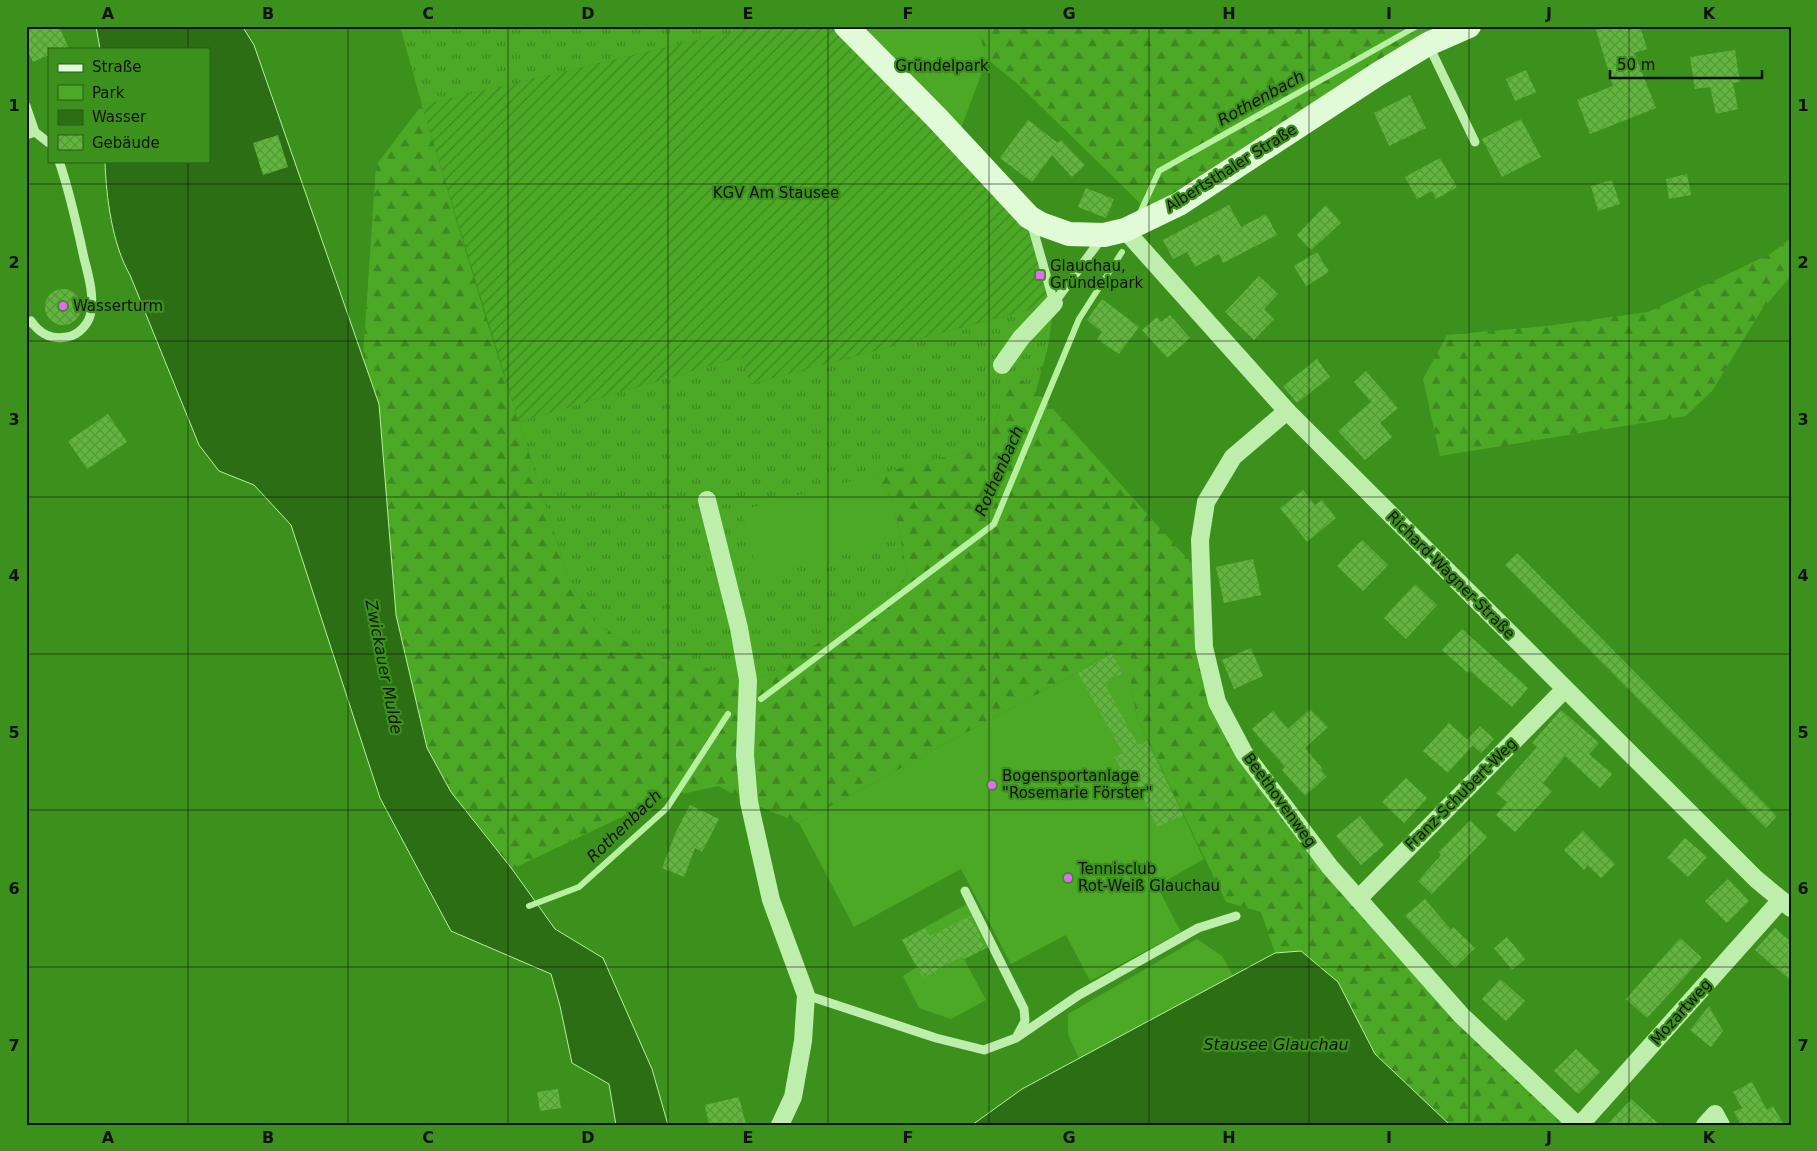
<svg xmlns="http://www.w3.org/2000/svg" width="1817" height="1151" viewBox="0 0 1817 1151" font-family="'DejaVu Sans',sans-serif">
	<style>
		.grass { fill: url(#grass-tufts) }
		.forest { fill: url(#forest-firs) }
		.park { fill: #4ba925 }
		.garden { fill: url(#garden-furrows) }
		.water { fill: #2b6e13; stroke: #b7f09e }
		.lines { fill: none; stroke-linecap: round; stroke-linejoin: round }
		.stream { stroke: #b7f09e; stroke-width: 6 }
		.building { fill: url(#building-cross-hatch) }
		.lane { stroke: #beeeab; stroke-width: 9 }
		.street { stroke: #beeeab; stroke-width: 18 }
		.secondary { stroke: #e1fad7; stroke-width: 24 }
		.grid { fill: none; stroke: #111; stroke-width: 1; stroke-opacity: 0.55 }
		.poi-dot { fill: #eb68fe; stroke: #3c901c; stroke-width: 2 }
		.labels { text-anchor: middle; dominant-baseline: central; stroke-width: 4.5; stroke-linejoin: round; paint-order: stroke }
		.park-label { font-size: 15px; fill: #111; stroke: #3c901c }
		.street-label { font-size: 15px; fill: #111; stroke: #3c901c }
		.poi-label { font-size: 15px; fill: #111; stroke: #3c901c; text-anchor: start }
		.water-label { font-size: 16px; font-style: italic; fill: #111; stroke: #3c901c }
		.neatline { fill: none; stroke: #111; stroke-width: 2 }
		.grid-label { font-size: 16px; text-anchor: middle; font-weight: bold; fill: #111 }
	</style>
	<defs>
		<pattern id="grass-tufts" width="24" height="20" patternUnits="userSpaceOnUse" patternTransform="scale(1.25)"><rect width="24" height="20" fill="#4ba925"/><path d="M3 7l-1-3M5 7V3M7 7l1-3M15 17l-1-3M17 17v-4M19 17l1-3" fill="none" stroke="#3d881f"/></pattern>
		<pattern id="forest-firs" width="22" height="20" patternUnits="userSpaceOnUse" patternTransform="scale(1.25)"><rect width="22" height="20" fill="#4ba925"/><path d="M5 1l3.5 6h-7zM16 11l3.5 6h-7z" fill="#3d881f"/></pattern>
		<pattern id="garden-furrows" width="10" height="10" patternUnits="userSpaceOnUse" patternTransform="scale(1.25)"><rect width="10" height="10" fill="#4ba925"/><path d="M-1 1l2-2M0 10L10 0M9 11l2-2" fill="none" stroke="#3d881f"/></pattern>
		<pattern id="building-cross-hatch" width="8" height="8" patternUnits="userSpaceOnUse" patternTransform="scale(1.25)"><rect width="8" height="8" fill="#62b640"/><path d="M0 0l8 8M0 8l8-8" fill="none" stroke="#549b37"/></pattern>
	</defs>
	<rect width="100%" height="100%" fill="#3c901c"/>
	<g class="grass">
		<path d="M 400,26 L 758,26 L 422,105 Z"/>
		<path d="M 1054,303 L 1048,347 L 1036,390 L 1010,374 L 988,446 L 874,475 L 890,495 L 896,515 L 908,577 L 878,603 L 773,674 L 748,680 L 640,650 L 596,624 L 570,582 L 519,422 L 742,356 L 750,384 Z"/>
	</g>
	<g class="forest">
		<path d="M 977,26 L 1469,26 L 1174,205 L 1141,204 L 1020,86 L 987,59 Z"/>
		<path d="M 422,105 L 487,322 L 570,582 L 596,624 L 640,650 L 748,680 L 773,674 L 878,603 L 908,577 L 896,515 L 890,495 L 874,475 L 988,446 L 1010,373 L 1036,390 L 1201,574 L 1217,702 L 1330,867 L 1577,1125 L 1450,1125 L 1374,1054 L 1338,982 L 1301,951 L 1275,953 L 1261,912 L 1226,902 L 1137,718 L 1131,688 L 1131,657 L 1123,644 L 1069,677 L 799,823 L 749,802 L 718,786 L 660,799 L 512,869 L 451,792 L 427,748 L 396,615 L 379,404 L 363,357 L 376,165 Z"/>
		<path d="M 1791,238 L 1791,276 L 1761,311 L 1712,391 L 1686,416 L 1440,456 L 1423,379 L 1447,335 L 1546,326 L 1648,312 L 1770,254 Z"/>
	</g>
	<g class="park">
		<path d="M 846,26 L 977,26 L 987,59 L 957,139 Z"/>
		<path d="M 874,475 C 895,497 897,512 894,541 L 758,576 L 742,510 Z"/>
		<path d="M 1123,644 L 1131,657 L 1131,688 L 1137,718 L 1204,859 L 1157,886 L 1181,932 L 1090,981 L 1066,935 L 1011,964 L 961,869 L 854,927 L 799,823 L 1069,677 Z"/>
		<path d="M 967,904 L 988,947 L 964,959 L 986,1000 L 951,1019 L 919,1008 L 903,976 L 917,967 L 902,940 Z"/>
		<path d="M 1197,939 L 1222,956 L 1233,976 L 1079,1059 L 1068,1034 L 1068,1014 Z"/>
	</g>
	<path class="garden" d="M 758,26 L 846,26 L 1029,217 L 1054,303 L 750,384 L 742,356 L 519,422 L 422,105 Z"/>
	<g class="water">
		<path d="M 96,26 L 242,26 L 254,45 L 379,404 L 396,615 L 427,748 L 451,792 L 512,869 L 555,929 L 603,958 L 652,1069 L 668,1125 L 616,1125 L 609,1084 L 572,1063 L 560,1006 L 551,974 L 451,931 L 380,798 L 291,525 L 254,485 L 219,471 L 199,445 L 130,275 C 112,244 106,196 105,161 L 209,161 L 209,49 L 100,49 Z"/>
		<path d="M 1301,951 L 1338,982 L 1375,1054 L 1450,1125 L 972,1125 L 1022,1089 L 1275,953 Z"/>
	</g>
	<g class="lines">
		<g class="stream">
			<path d="M 1140,213 L 1159,171 L 1417,26"/>
			<path d="M 761,699 L 994,524 L 1079,319 L 1122,252"/>
			<path d="M 529,906 L 579,887 L 667,808 L 728,714"/>
		</g>
	</g>
	<g class="building">
		<path d="M 26,26 L 59,26 L 69,49 L 49,49 L 49,55 L 33,62 L 26,47 Z"/>
		<path d="M 1608,26 L 1640,26 L 1647,49 L 1634,53 L 1656,108 L 1590,134 L 1577,100 L 1613,86 L 1596,30 Z"/>
		<path d="M 1735,50 L 1740,82 L 1733,83 L 1738,109 L 1716,114 L 1710,87 L 1695,89 L 1690,57 Z"/>
		<path d="M 1526,70 L 1536,92 L 1515,101 L 1506,79 Z"/>
		<path d="M 1410,95 L 1426,128 L 1389,146 L 1374,113 Z"/>
		<path d="M 1521,119 L 1541,157 L 1502,177 L 1482,139 Z"/>
		<path d="M 1028,120 L 1058,143 L 1061,140 L 1085,165 L 1072,177 L 1052,155 L 1032,182 L 1000,158 Z"/>
		<path d="M 278,135 L 288,167 L 263,175 L 253,143 Z"/>
		<path d="M 1440,158 L 1457,187 L 1436,199 L 1432,191 L 1417,199 L 1405,177 Z"/>
		<path d="M 1687,174 L 1691,195 L 1669,199 L 1666,179 Z"/>
		<path d="M 1612,180 L 1620,204 L 1598,211 L 1591,186 Z"/>
		<path d="M 1086,188 L 1114,199 L 1106,218 L 1078,207 Z"/>
		<path d="M 1229,205 L 1241,227 L 1266,214 L 1277,235 L 1223,263 L 1219,254 L 1195,267 L 1187,252 L 1173,259 L 1163,240 Z"/>
		<path d="M 1326,205 L 1341,223 L 1311,250 L 1297,235 Z"/>
		<path d="M 1317,252 L 1329,272 L 1306,286 L 1294,266 Z"/>
		<path d="M 1259,276 L 1278,294 L 1264,309 L 1274,319 L 1254,340 L 1225,312 Z"/>
		<circle cx="63" cy="307" r="18"/>
		<path d="M 1102,299 L 1139,327 L 1119,354 L 1097,339 L 1102,332 L 1087,320 Z"/>
		<path d="M 1170,315 L 1190,338 L 1167,358 L 1142,330 L 1157,317 L 1161,322 Z"/>
		<path d="M 1317,359 L 1330,377 L 1297,403 L 1283,386 Z"/>
		<path d="M 1366,371 L 1398,408 L 1380,423 L 1392,437 L 1365,460 L 1338,431 L 1371,402 L 1354,382 Z"/>
		<path d="M 108,414 L 127,442 L 87,469 L 68,441 Z"/>
		<path d="M 1303,490 L 1315,505 L 1322,500 L 1336,518 L 1307,542 L 1280,508 Z"/>
		<path d="M 1362,540 L 1388,565 L 1363,591 L 1337,566 Z"/>
		<path d="M 1517,553 L 1777,816 L 1766,828 L 1505,565 Z"/>
		<path d="M 1253,559 L 1261,595 L 1224,603 L 1216,567 Z"/>
		<path d="M 1415,584 L 1437,605 L 1406,639 L 1384,618 Z"/>
		<path d="M 1462,629 L 1528,688 L 1512,707 L 1470,671 L 1468,673 L 1442,650 Z"/>
		<path d="M 1251,648 L 1263,676 L 1234,689 L 1222,660 Z"/>
		<path d="M 1112,654 L 1123,673 L 1104,683 L 1138,745 L 1147,741 L 1183,815 L 1157,827 L 1132,773 L 1125,777 L 1115,757 L 1123,753 L 1078,673 Z"/>
		<path d="M 1310,709 L 1328,727 L 1305,748 L 1323,769 L 1321,770 L 1327,776 L 1305,796 L 1282,770 L 1285,767 L 1252,729 L 1273,711 L 1288,729 Z"/>
		<path d="M 1561,710 L 1599,743 L 1589,754 L 1612,774 L 1600,788 L 1565,756 L 1543,783 L 1552,791 L 1515,832 L 1496,815 L 1507,802 L 1496,793 L 1537,747 L 1532,743 Z"/>
		<path d="M 1449,723 L 1473,745 L 1448,773 L 1423,751 Z"/>
		<path d="M 1480,726 L 1494,739 L 1481,753 L 1467,740 Z"/>
		<path d="M 1406,778 L 1427,798 L 1404,823 L 1382,802 Z"/>
		<path d="M 690,805 L 719,819 L 702,852 L 695,848 L 684,877 L 662,868 L 676,832 Z"/>
		<path d="M 1360,816 L 1384,845 L 1361,865 L 1336,836 Z"/>
		<path d="M 1470,820 L 1487,837 L 1432,894 L 1418,881 L 1441,855 L 1439,852 Z"/>
		<path d="M 1583,831 L 1615,864 L 1601,878 L 1588,865 L 1584,870 L 1564,850 Z"/>
		<path d="M 1685,838 L 1707,857 L 1688,877 L 1667,858 Z"/>
		<path d="M 1728,879 L 1749,901 L 1727,923 L 1705,901 Z"/>
		<path d="M 1425,899 L 1451,930 L 1453,927 L 1475,948 L 1455,968 L 1405,916 Z"/>
		<path d="M 970,916 L 986,948 L 964,959 L 962,956 L 923,978 L 902,940 L 925,928 L 930,936 Z"/>
		<path d="M 1775,928 L 1791,942 L 1791,981 L 1755,950 Z"/>
		<path d="M 1507,937 L 1525,959 L 1512,970 L 1494,948 Z"/>
		<path d="M 1680,938 L 1702,958 L 1647,1018 L 1626,999 Z"/>
		<path d="M 1500,979 L 1525,1001 L 1506,1021 L 1482,999 Z"/>
		<path d="M 1709,1006 L 1723,1031 L 1711,1047 L 1690,1030 Z"/>
		<path d="M 1576,1049 L 1600,1072 L 1578,1094 L 1554,1071 Z"/>
		<path d="M 1752,1082 L 1767,1110 L 1773,1106 L 1784,1125 L 1741,1125 L 1734,1112 L 1742,1108 L 1733,1092 Z"/>
		<path d="M 558,1089 L 561,1108 L 540,1111 L 537,1092 Z"/>
		<path d="M 739,1097 L 746,1125 L 709,1125 L 705,1105 Z"/>
		<path d="M 1631,1099 L 1660,1125 L 1607,1125 Z"/>
	</g>
	<g class="lines">
		<g class="lane">
			<path d="M 1428,44 L 1475,142"/>
			<path d="M 26,106 L 35,132"/>
			<path d="M 26,135 L 35,132 L 49,143"/>
			<path d="M 1031,222 L 1054,303"/>
			<path d="M 1054,303 L 1101,239"/>
			<path d="M 26,324 L 31,321 C 40,334 51,340 67,337 C 79,335 90,323 91,311 C 94,294 88,274 84,258 C 77,225 70,193 59,161"/>
			<path d="M 965,891 L 1024,1009 L 1025,1021 L 1017,1036"/>
			<path d="M 806,995 L 936,1038 L 984,1050 L 1016,1038 L 1079,995 L 1198,928 L 1236,916"/>
		</g>
		<g class="street">
			<path d="M 1125,230 L 1287,411 L 1756,879 L 1791,908"/>
			<path d="M 1002,365 L 1021,338 L 1054,303"/>
			<path d="M 1287,411 L 1233,457 L 1206,502 L 1200,540 L 1204,647 L 1217,702 L 1244,753 L 1330,867 L 1461,1015 L 1577,1125"/>
			<path d="M 707,500 L 739,628 L 748,680 L 745,755 L 749,802 L 771,900 L 806,995 L 803,1041 L 793,1097 L 780,1125"/>
			<path d="M 1358,899 L 1565,689"/>
			<path d="M 1580,1125 L 1781,900"/>
			<path d="M 1705,1125 L 1715,1114 L 1721,1125"/>
		</g>
		<path class="secondary" d="M 846,26 L 937,118 L 1029,217 L 1041,224 L 1069,234 L 1104,235 L 1125,230 L 1179,204 L 1378,74 L 1428,44 L 1469,26"/>
	</g>
	<path class="grid" d="M 188,26 L 188,49M 348,26 L 348,1125M 508,26 L 508,1125M 668,26 L 668,1125M 828,26 L 828,1125M 989,26 L 989,1125M 1149,26 L 1149,1125M 1309,26 L 1309,1125M 1469,26 L 1469,1125M 1629,26 L 1629,1125M 188,161 L 188,1125M 26,184 L 1791,184M 26,341 L 1791,341M 26,497 L 1791,497M 26,654 L 1791,654M 26,810 L 1791,810M 26,967 L 1791,967"/>
	<g class="poi-dot">
		<rect x="1035" y="270" width="10" height="10" rx="2.5"/>
		<circle cx="63" cy="306" r="5"/>
		<circle cx="992" cy="785" r="5"/>
		<circle cx="1068" cy="878" r="5"/>
	</g>
	<g class="labels">
		<g class="park-label">
			<text x="942" y="66">Gründelpark</text>
			<text x="776" y="193">KGV Am Stausee</text>
		</g>
		<g class="street-label">
			<text transform="translate(1231 168) rotate(-32)">Albertsthaler Straße</text>
			<text transform="translate(1451 575) rotate(45)">Richard-Wagner-Straße</text>
			<text transform="translate(1461 794) rotate(-45)">Franz-Schubert-Weg</text>
			<text transform="translate(1280 800) rotate(54)">Beethovenweg</text>
			<text transform="translate(1681 1012) rotate(-48)">Mozartweg</text>
		</g>
		<g class="poi-label">
			<text x="1050" y="266">Glauchau,<tspan x="1050" dy="17">Gründelpark</tspan></text>
			<text x="73" y="306">Wasserturm</text>
			<text x="1002" y="776">Bogensportanlage<tspan x="1002" dy="17">"Rosemarie Förster"</tspan></text>
			<text x="1078" y="869">Tennisclub<tspan x="1078" dy="17">Rot-Weiß Glauchau</tspan></text>
		</g>
		<g class="water-label">
			<text transform="translate(1261 98) rotate(-29)">Rothenbach</text>
			<text transform="translate(999 471) rotate(-66)">Rothenbach</text>
			<text transform="translate(384 667) rotate(79)">Zwickauer Mulde</text>
			<text transform="translate(624 826) rotate(-44)">Rothenbach</text>
			<text x="1276" y="1044">Stausee Glauchau</text>
		</g>
	</g>
	<rect width="1817" height="1151" fill="none" stroke="#3c901c" stroke-width="55"/>
	<rect x="48" y="48" width="162" height="115" fill="#3c901c" stroke="#2b5d18"/>
	<rect x="58" y="64" width="25" height="8" fill="#e1fad7" stroke="#2b5d18"/>
	<text x="92" y="72" font-size="15" fill="#111111">Straße</text>
	<rect x="58" y="85" width="25" height="15" fill="#4ba925" stroke="#2b5d18"/>
	<text x="92" y="98" font-size="15" fill="#111111">Park</text>
	<rect x="58" y="110" width="25" height="15" fill="#2b6e13" stroke="#2b5d18"/>
	<text x="92" y="122" font-size="15" fill="#111111">Wasser</text>
	<rect x="58" y="135" width="25" height="15" fill="url(#building-cross-hatch)" stroke="#2b5d18"/>
	<text x="92" y="148" font-size="15" fill="#111111">Gebäude</text>
	<path d="M1610 70v8h152v-8" fill="none" stroke="#111111" stroke-width="2.5"/>
	<text x="1617" y="70" font-size="15" fill="#111111" stroke="#3c901c" stroke-width="4" paint-order="stroke">50 m</text>
	<rect x="28" y="28" width="1762" height="1096" class="neatline"/>
	<g class="grid-label">
		<text x="108" y="19">A</text>
		<text x="268" y="19">B</text>
		<text x="428" y="19">C</text>
		<text x="588" y="19">D</text>
		<text x="748" y="19">E</text>
		<text x="908" y="19">F</text>
		<text x="1069" y="19">G</text>
		<text x="1229" y="19">H</text>
		<text x="1389" y="19">I</text>
		<text x="1549" y="19">J</text>
		<text x="1709" y="19">K</text>
		<text x="14" y="111">1</text>
		<text x="1803" y="111">1</text>
		<text x="14" y="268">2</text>
		<text x="1803" y="268">2</text>
		<text x="14" y="425">3</text>
		<text x="1803" y="425">3</text>
		<text x="14" y="581">4</text>
		<text x="1803" y="581">4</text>
		<text x="14" y="738">5</text>
		<text x="1803" y="738">5</text>
		<text x="14" y="894">6</text>
		<text x="1803" y="894">6</text>
		<text x="14" y="1051">7</text>
		<text x="1803" y="1051">7</text>
		<text x="108" y="1143">A</text>
		<text x="268" y="1143">B</text>
		<text x="428" y="1143">C</text>
		<text x="588" y="1143">D</text>
		<text x="748" y="1143">E</text>
		<text x="908" y="1143">F</text>
		<text x="1069" y="1143">G</text>
		<text x="1229" y="1143">H</text>
		<text x="1389" y="1143">I</text>
		<text x="1549" y="1143">J</text>
		<text x="1709" y="1143">K</text>
	</g>
</svg>
